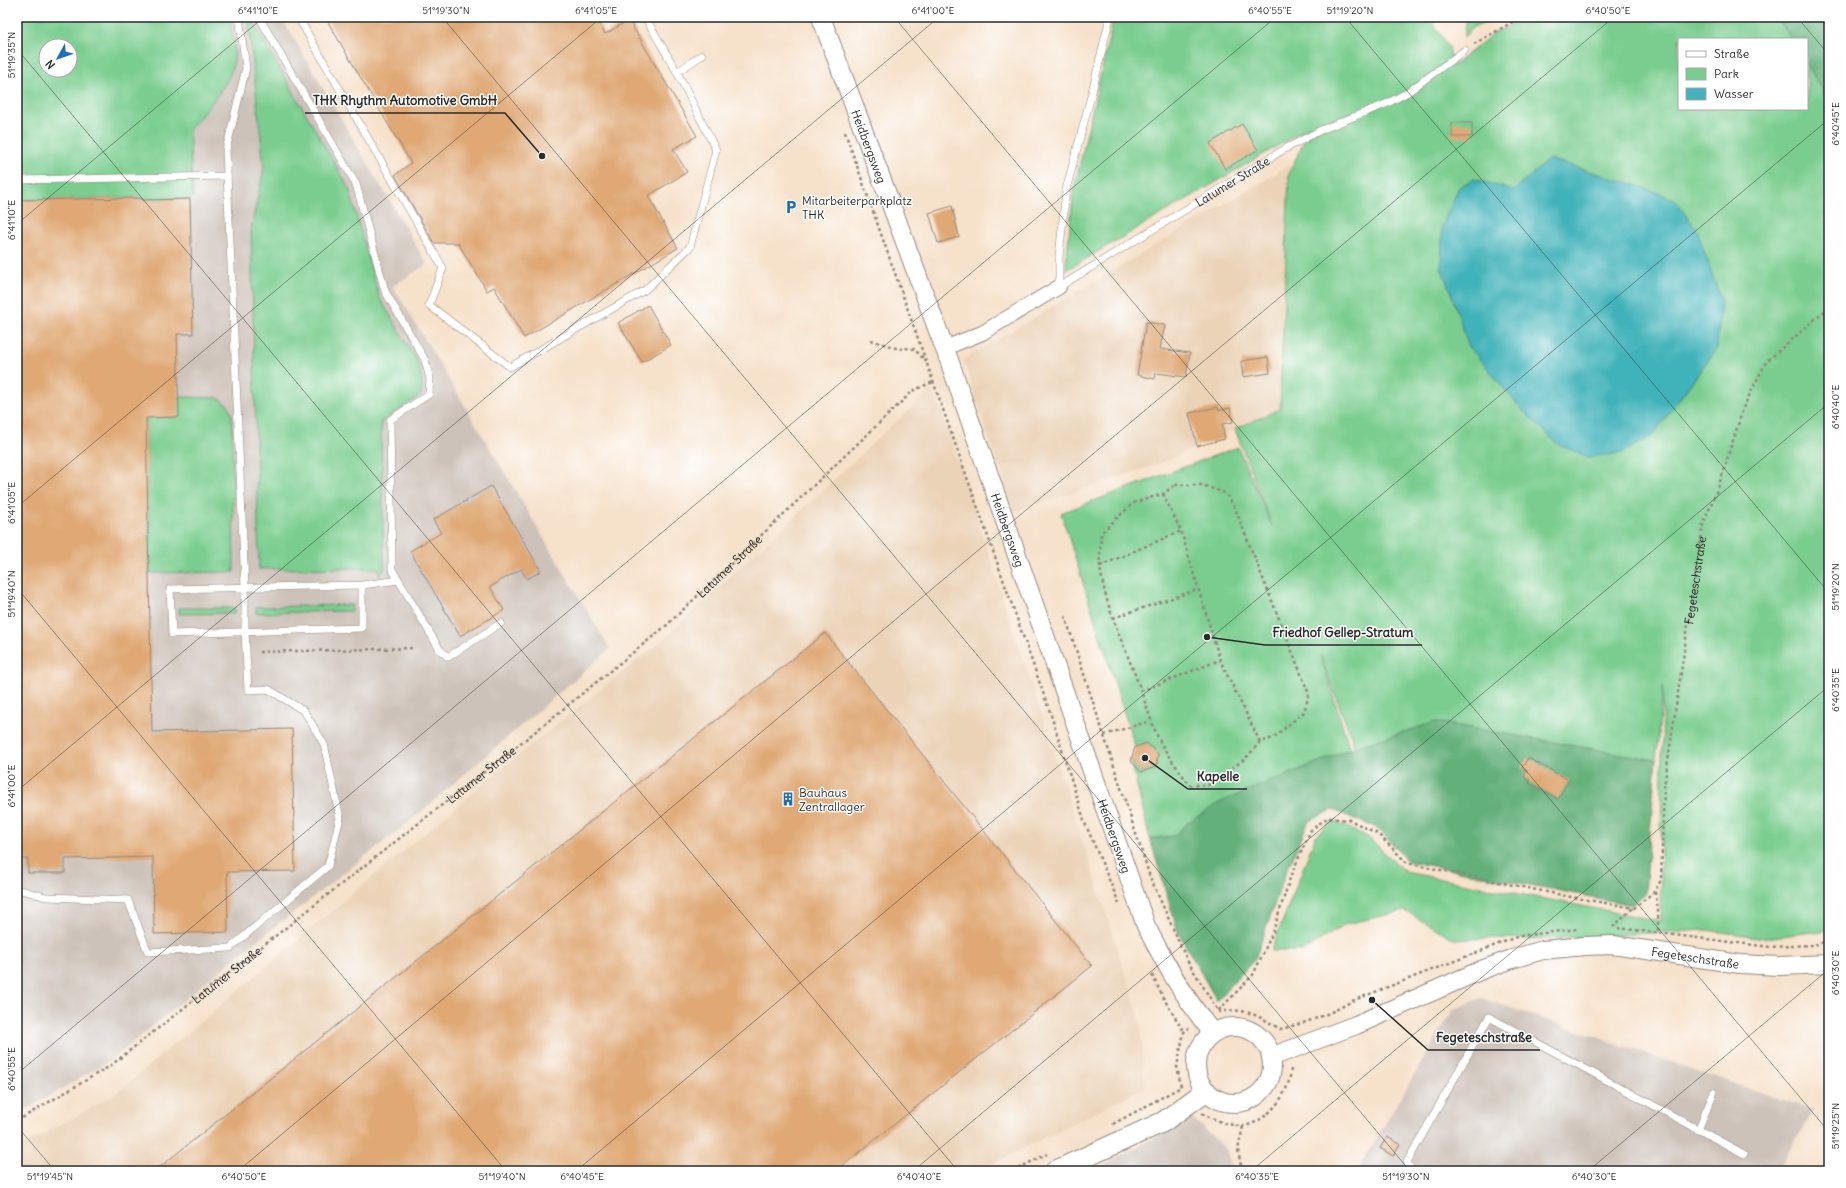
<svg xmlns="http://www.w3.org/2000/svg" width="1846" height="1188" viewBox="0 0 1846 1188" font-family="Delius,sans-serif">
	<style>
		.built { fill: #ebd3b8 }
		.industrial { fill: #cdc2b9; fill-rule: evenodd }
		.green { fill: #7acd8f; stroke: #527c5d; fill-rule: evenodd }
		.forest { fill: #63b07a; stroke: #476e52 }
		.water { fill: #41b2b9; stroke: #366e72 }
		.building { fill: #dfa875 }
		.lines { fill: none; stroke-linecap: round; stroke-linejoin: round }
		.service-casing { stroke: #90867a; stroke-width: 8 }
		.minor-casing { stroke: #90867a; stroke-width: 16 }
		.tertiary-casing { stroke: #90867a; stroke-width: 20 }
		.secondary-casing { stroke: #90867a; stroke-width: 22 }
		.path { stroke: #90867a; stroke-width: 2.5; stroke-dasharray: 3 3; stroke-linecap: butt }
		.service { stroke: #fff; stroke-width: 7 }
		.minor { stroke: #fff; stroke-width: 14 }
		.tertiary { stroke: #fff; stroke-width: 18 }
		.secondary { stroke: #fff; stroke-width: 20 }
		.ticks { fill: none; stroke: #2b2b2b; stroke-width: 1; stroke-opacity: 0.45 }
		.labels { text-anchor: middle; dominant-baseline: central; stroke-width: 3; stroke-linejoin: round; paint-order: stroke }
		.street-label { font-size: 12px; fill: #2b2b2b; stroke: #fff }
		.poi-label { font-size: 12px; fill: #2b2b2b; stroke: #fff; text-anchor: start }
		.leader { fill: none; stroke: #2b2b2b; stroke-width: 1.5 }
		.callout-dot { fill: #2b2b2b; stroke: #fff; stroke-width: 1.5 }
		.callout-label { font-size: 13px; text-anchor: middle; font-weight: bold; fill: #2b2b2b; stroke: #fff; stroke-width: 3; stroke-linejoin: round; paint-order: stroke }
		.neatline { fill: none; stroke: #2b2b2b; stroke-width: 1.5 }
		.ticks-label { font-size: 10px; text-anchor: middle; fill: #2b2b2b }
	</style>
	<rect width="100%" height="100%" fill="#fff"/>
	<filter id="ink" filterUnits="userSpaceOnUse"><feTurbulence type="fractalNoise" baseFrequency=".025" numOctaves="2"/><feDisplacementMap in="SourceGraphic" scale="8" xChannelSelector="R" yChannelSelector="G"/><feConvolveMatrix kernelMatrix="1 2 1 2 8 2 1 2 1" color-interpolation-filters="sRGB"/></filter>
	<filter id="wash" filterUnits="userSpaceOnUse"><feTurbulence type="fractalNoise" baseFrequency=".012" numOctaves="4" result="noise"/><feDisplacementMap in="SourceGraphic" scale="16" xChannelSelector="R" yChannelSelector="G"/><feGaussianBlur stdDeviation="0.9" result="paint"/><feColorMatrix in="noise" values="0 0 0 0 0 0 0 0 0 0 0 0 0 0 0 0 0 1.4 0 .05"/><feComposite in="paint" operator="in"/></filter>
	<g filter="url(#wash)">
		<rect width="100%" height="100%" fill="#f6e1ca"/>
		<g class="built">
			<path d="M 1290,165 L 1280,409 L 1164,462 L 1014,512 L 963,360 Z"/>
			<path d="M 931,389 L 944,417 L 1106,913 L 1140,1020 L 1145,1087 L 978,1171 L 17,1171 L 17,1149 L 114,1095 L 507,764 L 657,645 Z"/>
		</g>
		<g class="industrial">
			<path d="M 17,17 L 281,17 L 427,264 L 393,286 L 610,649 L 408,823 L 235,958 L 114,1058 L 17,1115 ZM 46,46 L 70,46 L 70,70 L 46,70 Z"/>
			<path d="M 1481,998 L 1813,1110 L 1777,1171 L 1357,1171 L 1453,1010 Z"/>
			<path d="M 1191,1117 L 1226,1149 L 1233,1171 L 1093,1171 Z"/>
		</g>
		<g class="green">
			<path d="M 17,17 L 230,17 C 231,31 236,47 234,60 C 231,85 204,111 189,130 L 193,198 L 142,200 L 141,198 L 17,200 ZM 46,46 L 70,46 L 70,70 L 46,70 Z"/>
			<path d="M 248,17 L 250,17 L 349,188 L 379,297 L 417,361 C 420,372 424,384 421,395 L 381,422 L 384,570 L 379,577 L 379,568 L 259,569 L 251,229 L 264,167 Z"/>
			<path d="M 1114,17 L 1429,17 L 1449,47 L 1453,66 L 1494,33 L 1528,17 L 1806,17 L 1829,41 L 1829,930 L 1765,938 L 1706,930 L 1543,939 L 1492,938 L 1456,940 L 1405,911 L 1346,924 L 1303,951 L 1271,951 L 1316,835 L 1333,821 L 1368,837 L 1405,872 L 1660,921 L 1663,686 L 1656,760 L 1436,722 L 1355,747 L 1320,655 L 1350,749 L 1221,802 L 1189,822 L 1174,836 L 1150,839 L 1131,761 L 1141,772 L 1156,767 L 1158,754 L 1147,743 L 1135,747 L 1061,513 L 1238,447 L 1272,526 L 1235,429 L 1280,409 L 1289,173 L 1311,126 L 1065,271 L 1074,189 ZM 1679,39 L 1807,39 L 1807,109 L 1679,109 ZM 1549,159 L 1588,171 L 1717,348 L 1652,436 L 1453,298 L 1441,267 L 1474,179 L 1514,191 Z"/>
			<path d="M 1467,17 L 1494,17 L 1472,28 L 1464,37 Z"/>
			<path d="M 178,397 L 218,398 L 228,405 L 232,416 L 234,572 L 149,573 L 146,418 L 178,417 Z"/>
			<path d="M 351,605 L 352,611 L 256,613 L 256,607 Z"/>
			<path d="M 179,608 L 235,608 L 235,613 L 179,614 Z"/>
		</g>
		<g class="forest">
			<path d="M 1777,17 L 1829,17 L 1829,101 L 1807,65 L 1807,39 L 1791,39 Z"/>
			<path d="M 1436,722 L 1656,760 L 1645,894 L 1632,905 L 1407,861 L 1379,829 L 1333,810 L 1309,821 L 1286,872 L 1255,959 L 1217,1001 L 1178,932 L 1150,839 L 1174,836 L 1189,822 L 1221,802 L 1350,749 Z"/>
		</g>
		<path class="water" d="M 1549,159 L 1639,186 L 1674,199 L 1697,230 L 1721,300 L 1717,348 L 1652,436 L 1622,453 L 1588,457 L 1559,445 L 1522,410 L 1468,345 L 1453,298 L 1441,267 L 1442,226 L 1459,187 L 1474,179 L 1514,191 Z"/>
		<g id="blocks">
			<g class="building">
				<path d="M 325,17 L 595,17 L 605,34 L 629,20 L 697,136 L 673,149 L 687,172 L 648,196 L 678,248 L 524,338 L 494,287 L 487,291 L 458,243 L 434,243 L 395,175 L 411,163 Z"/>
				<rect x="1452" y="123" width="20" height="14"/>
				<path d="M 1242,124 L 1258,150 L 1225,169 L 1210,143 Z"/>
				<path d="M 141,198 L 142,200 L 190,199 L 193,334 L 177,334 L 179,417 L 146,418 L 152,732 L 292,729 L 295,871 L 227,872 L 228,932 L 154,934 L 153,857 L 65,859 L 65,873 L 28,873 L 28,859 L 17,859 L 17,200 Z"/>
				<path d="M 952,206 L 959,237 L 938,243 L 929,213 Z"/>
				<path d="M 648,305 L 671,345 L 642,362 L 618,323 Z"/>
				<path d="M 1146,322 L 1165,325 L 1160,349 L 1190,353 L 1186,377 L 1156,373 L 1155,379 L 1137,375 Z"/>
				<path d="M 1268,357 L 1270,373 L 1243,377 L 1241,361 Z"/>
				<path d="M 1218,407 L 1219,411 L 1230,408 L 1233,422 L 1222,424 L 1225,439 L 1197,446 L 1189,413 Z"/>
				<path d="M 491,486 L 541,571 L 527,579 L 521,569 L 490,587 L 504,610 L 460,636 L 410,551 L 441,533 L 433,520 Z"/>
				<path d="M 825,633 L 1092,966 L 836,1171 L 155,1171 Z"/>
				<path d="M 1147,743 L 1158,754 L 1156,767 L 1141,772 L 1131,761 L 1135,747 Z"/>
				<path d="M 1528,758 L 1569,780 L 1558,799 L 1529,783 L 1530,781 L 1524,777 L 1527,771 L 1522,768 Z"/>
				<path d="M 1387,1137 L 1400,1144 L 1393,1156 L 1380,1148 Z"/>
			</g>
		</g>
	</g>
	<g filter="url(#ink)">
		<use href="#blocks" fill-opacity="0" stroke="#90867a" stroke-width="1"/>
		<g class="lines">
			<g class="service-casing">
				<g id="service">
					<path d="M 259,17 L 356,184 L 385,291 L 425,360 L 430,379 L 429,394 L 390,420 L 392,569 L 440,650 L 448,657 L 501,623"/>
					<path d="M 298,17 L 443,268 L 429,305 L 510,367 L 645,290 L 690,247 L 716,150 L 677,72 L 645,17"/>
					<path d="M 677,72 L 702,55"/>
					<path d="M 17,180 L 227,176"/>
					<path id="s3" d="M 1059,287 L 1283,150 L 1321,130 L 1388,103 L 1408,92 L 1465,50"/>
					<path d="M 1059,287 L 1059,257 L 1066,190 L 1091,96 L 1110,17"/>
					<path d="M 362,585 L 362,628 L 172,634 L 170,589 L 362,585 L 399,580"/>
					<path d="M 17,889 L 46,897 L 128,900 L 148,952 L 230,948 L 328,866 L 340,818 L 324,744 L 304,711 L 268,689 L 248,690 L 245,632 L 245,587 L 226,150 L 246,68 L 239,17"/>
					<path d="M 1698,1130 L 1714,1092"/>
					<path d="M 1412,1171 L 1407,1162 L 1489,1017 L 1744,1154"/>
				</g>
			</g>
			<g class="minor-casing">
				<path id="minor" d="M 945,348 L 982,333 L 1059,287"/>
			</g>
			<g class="tertiary-casing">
				<g id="tertiary">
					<path id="s4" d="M 821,17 L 949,360 L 1146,926 C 1165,963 1186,1001 1213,1033"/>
					<circle cx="1234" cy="1065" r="38"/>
					<path id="s5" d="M 1271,1057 L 1356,1025 L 1484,969 L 1512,959 L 1543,950 L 1584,946 L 1613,945 L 1740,964 L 1779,966 L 1829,964"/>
				</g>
			</g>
			<g class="secondary-casing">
				<path id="secondary" d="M 1055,1171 L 1163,1122 L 1206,1091"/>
			</g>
			<g class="path">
				<path d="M 1474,44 L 1521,17"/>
				<path d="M 845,132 L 1051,715 L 1085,823 L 1119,903"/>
				<path d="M 871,340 L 899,349 L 909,348 L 914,349 L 925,360"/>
				<path d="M 1175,485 L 1202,485 L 1225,493 L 1234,506 L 1309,694 L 1304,712 L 1273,738 L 1260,742 L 1246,758 L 1208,785 L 1190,785 C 1181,773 1171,760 1163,747 C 1153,729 1148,710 1141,691 C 1127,650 1105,610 1100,566 C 1099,556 1101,544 1101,533 L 1133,503 L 1163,494 Z"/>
				<path d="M 1163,494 L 1181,531 L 1220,660 L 1260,742"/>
				<path d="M 1100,566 L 1181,531"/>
				<path id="s1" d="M 1065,616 L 1150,877 L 1187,960 L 1218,1011 L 1253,975 L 1273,932 L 1291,875 L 1311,830 L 1327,818 L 1350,820 L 1378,834 L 1407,863 L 1571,897 L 1634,908 L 1655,891 L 1661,880 L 1664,787 L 1703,524 L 1718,488 L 1744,406 L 1766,362 L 1829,307"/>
				<path d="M 1113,618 L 1199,589"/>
				<path d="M 259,652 L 415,648"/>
				<path d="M 1141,691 L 1220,660"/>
				<path d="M 1104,735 L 1150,721"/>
				<path d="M 1655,892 L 1658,909 L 1658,932"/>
				<path d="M 1613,927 L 1633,908"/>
				<path d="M 1618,928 L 1770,947 L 1813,945 L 1829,941"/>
				<path d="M 1152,975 L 1164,999 L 1184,1032"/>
				<path d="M 1218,1012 C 1244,1007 1258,1015 1280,1029 C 1306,1023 1329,1015 1352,1001 L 1519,936 L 1577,929"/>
				<path d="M 1202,1113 C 1211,1119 1233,1127 1244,1126 C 1269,1121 1291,1092 1291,1067"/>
				<path id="s2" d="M 17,1121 L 110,1066 L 536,731 L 667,625 L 914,390 L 933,382"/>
				<path d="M 1113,1124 L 1181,1087 L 1177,1066 L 1184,1032 L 1189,1028"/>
				<path d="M 1013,1171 L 1047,1154"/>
				<path d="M 1242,1171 L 1238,1150 L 1243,1126"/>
			</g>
			<use href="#service" class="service"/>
			<use href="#minor" class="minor"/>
			<use href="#tertiary" class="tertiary"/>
			<use href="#secondary" class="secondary"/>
		</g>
	</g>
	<path class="ticks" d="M 442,17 L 1410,1171M 894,17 L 1829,1132M 1345,17 L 1829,593M 1797,17 L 1829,55M 17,49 L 958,1171M 17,224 L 264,17M 17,507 L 602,17M 17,588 L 506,1171M 17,791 L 939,17M 17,1074 L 1276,17M 17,1126 L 55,1171M 238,1171 L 1614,17M 576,1171 L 1829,119M 913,1171 L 1829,403M 1251,1171 L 1829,686M 1588,1171 L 1829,969"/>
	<defs>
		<g id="parking-bare" transform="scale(1.08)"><path d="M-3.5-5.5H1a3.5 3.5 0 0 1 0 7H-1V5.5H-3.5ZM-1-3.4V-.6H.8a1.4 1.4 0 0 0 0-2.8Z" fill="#1f6fb2" stroke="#fff" stroke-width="2.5" paint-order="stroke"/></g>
		<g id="building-bare" transform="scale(1.08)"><path d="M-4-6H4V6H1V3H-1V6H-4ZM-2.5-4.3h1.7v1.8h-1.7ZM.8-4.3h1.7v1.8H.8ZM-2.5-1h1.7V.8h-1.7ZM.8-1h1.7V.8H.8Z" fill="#1f6fb2" stroke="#fff" stroke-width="2.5" paint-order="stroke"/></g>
	</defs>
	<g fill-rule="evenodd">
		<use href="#parking-bare" x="791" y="207"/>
		<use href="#building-bare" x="788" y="799"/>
	</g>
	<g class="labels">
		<g class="street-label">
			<text stroke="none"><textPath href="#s4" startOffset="138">Heidbergsweg</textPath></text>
			<text stroke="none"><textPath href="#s3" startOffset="203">Latumer Straße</textPath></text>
			<text stroke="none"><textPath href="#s4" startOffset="546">Heidbergsweg</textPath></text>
			<text stroke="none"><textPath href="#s2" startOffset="904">Latumer Straße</textPath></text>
			<text stroke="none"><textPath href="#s1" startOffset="1320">Fegeteschstraße</textPath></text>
			<text stroke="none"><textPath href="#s2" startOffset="580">Latumer Straße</textPath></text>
			<text stroke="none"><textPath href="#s4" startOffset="870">Heidbergsweg</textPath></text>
			<text stroke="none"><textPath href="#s5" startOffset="446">Fegeteschstraße</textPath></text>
			<text stroke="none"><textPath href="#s2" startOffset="256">Latumer Straße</textPath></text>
		</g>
		<g class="poi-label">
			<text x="802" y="200">Mitarbeiterparkplatz<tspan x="802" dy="14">THK</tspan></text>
			<text x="799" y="792">Bauhaus<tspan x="799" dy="14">Zentrallager</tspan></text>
		</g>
	</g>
	<path class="leader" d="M542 156L505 113H305M1207 637L1265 645H1422M1145 758L1188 789H1247M1372 1000L1428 1050H1540"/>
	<g class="callout-dot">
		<circle cx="542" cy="156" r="4"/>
		<circle cx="1207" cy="637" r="4"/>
		<circle cx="1145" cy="758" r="4"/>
		<circle cx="1372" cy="1000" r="4"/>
	</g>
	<g class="callout-label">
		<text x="405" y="105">THK Rhythm Automotive GmbH</text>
		<text x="1343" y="637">Friedhof Gellep-Stratum</text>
		<text x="1218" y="781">Kapelle</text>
		<text x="1484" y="1042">Fegeteschstraße</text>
	</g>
	<rect width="1846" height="1188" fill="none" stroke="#fff" stroke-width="44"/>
	<rect x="1678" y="38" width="130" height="72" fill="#ffffff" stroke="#aaaaaa"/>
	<rect x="1686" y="51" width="20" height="6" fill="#ffffff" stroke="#aaaaaa"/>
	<text x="1714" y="58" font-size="12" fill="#2b2b2b">Straße</text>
	<rect x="1686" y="68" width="20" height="12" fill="#7acd8f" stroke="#aaaaaa"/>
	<text x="1714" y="78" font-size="12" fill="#2b2b2b">Park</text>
	<rect x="1686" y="88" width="20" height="12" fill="#41b2b9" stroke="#aaaaaa"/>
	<text x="1714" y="98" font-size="12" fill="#2b2b2b">Wasser</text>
	<g transform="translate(58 58) rotate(230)"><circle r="19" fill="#ffffff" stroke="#aaaaaa"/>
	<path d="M0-3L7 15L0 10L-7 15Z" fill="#1f6fb2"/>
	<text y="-6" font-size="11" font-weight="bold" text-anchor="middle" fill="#2b2b2b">N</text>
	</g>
	<rect x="22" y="22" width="1802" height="1144" class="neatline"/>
	<g class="ticks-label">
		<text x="258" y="14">6°41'10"E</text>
		<text x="446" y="14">51°19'30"N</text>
		<text x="596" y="14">6°41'05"E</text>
		<text x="933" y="14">6°41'00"E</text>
		<text x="1270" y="14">6°40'55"E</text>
		<text x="1350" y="14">51°19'20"N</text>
		<text x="1608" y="14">6°40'50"E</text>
		<text transform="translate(11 55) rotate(-90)" y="4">51°19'35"N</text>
		<text transform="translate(1835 124) rotate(-90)" y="4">6°40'45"E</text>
		<text transform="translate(11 220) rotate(-90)" y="4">6°41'10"E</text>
		<text transform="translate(1835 407) rotate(-90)" y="4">6°40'40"E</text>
		<text transform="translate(11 503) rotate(-90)" y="4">6°41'05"E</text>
		<text transform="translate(1835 587) rotate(-90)" y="4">51°19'20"N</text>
		<text transform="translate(11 594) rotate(-90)" y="4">51°19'40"N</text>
		<text transform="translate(1835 690) rotate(-90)" y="4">6°40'35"E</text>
		<text transform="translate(11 786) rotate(-90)" y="4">6°41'00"E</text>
		<text transform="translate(1835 973) rotate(-90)" y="4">6°40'30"E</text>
		<text transform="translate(11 1069) rotate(-90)" y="4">6°40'55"E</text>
		<text transform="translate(1835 1126) rotate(-90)" y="4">51°19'25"N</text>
		<text x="50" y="1180">51°19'45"N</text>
		<text x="244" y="1180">6°40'50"E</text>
		<text x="502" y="1180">51°19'40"N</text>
		<text x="582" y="1180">6°40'45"E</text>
		<text x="919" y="1180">6°40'40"E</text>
		<text x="1257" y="1180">6°40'35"E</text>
		<text x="1406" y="1180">51°19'30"N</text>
		<text x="1594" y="1180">6°40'30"E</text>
	</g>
</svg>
